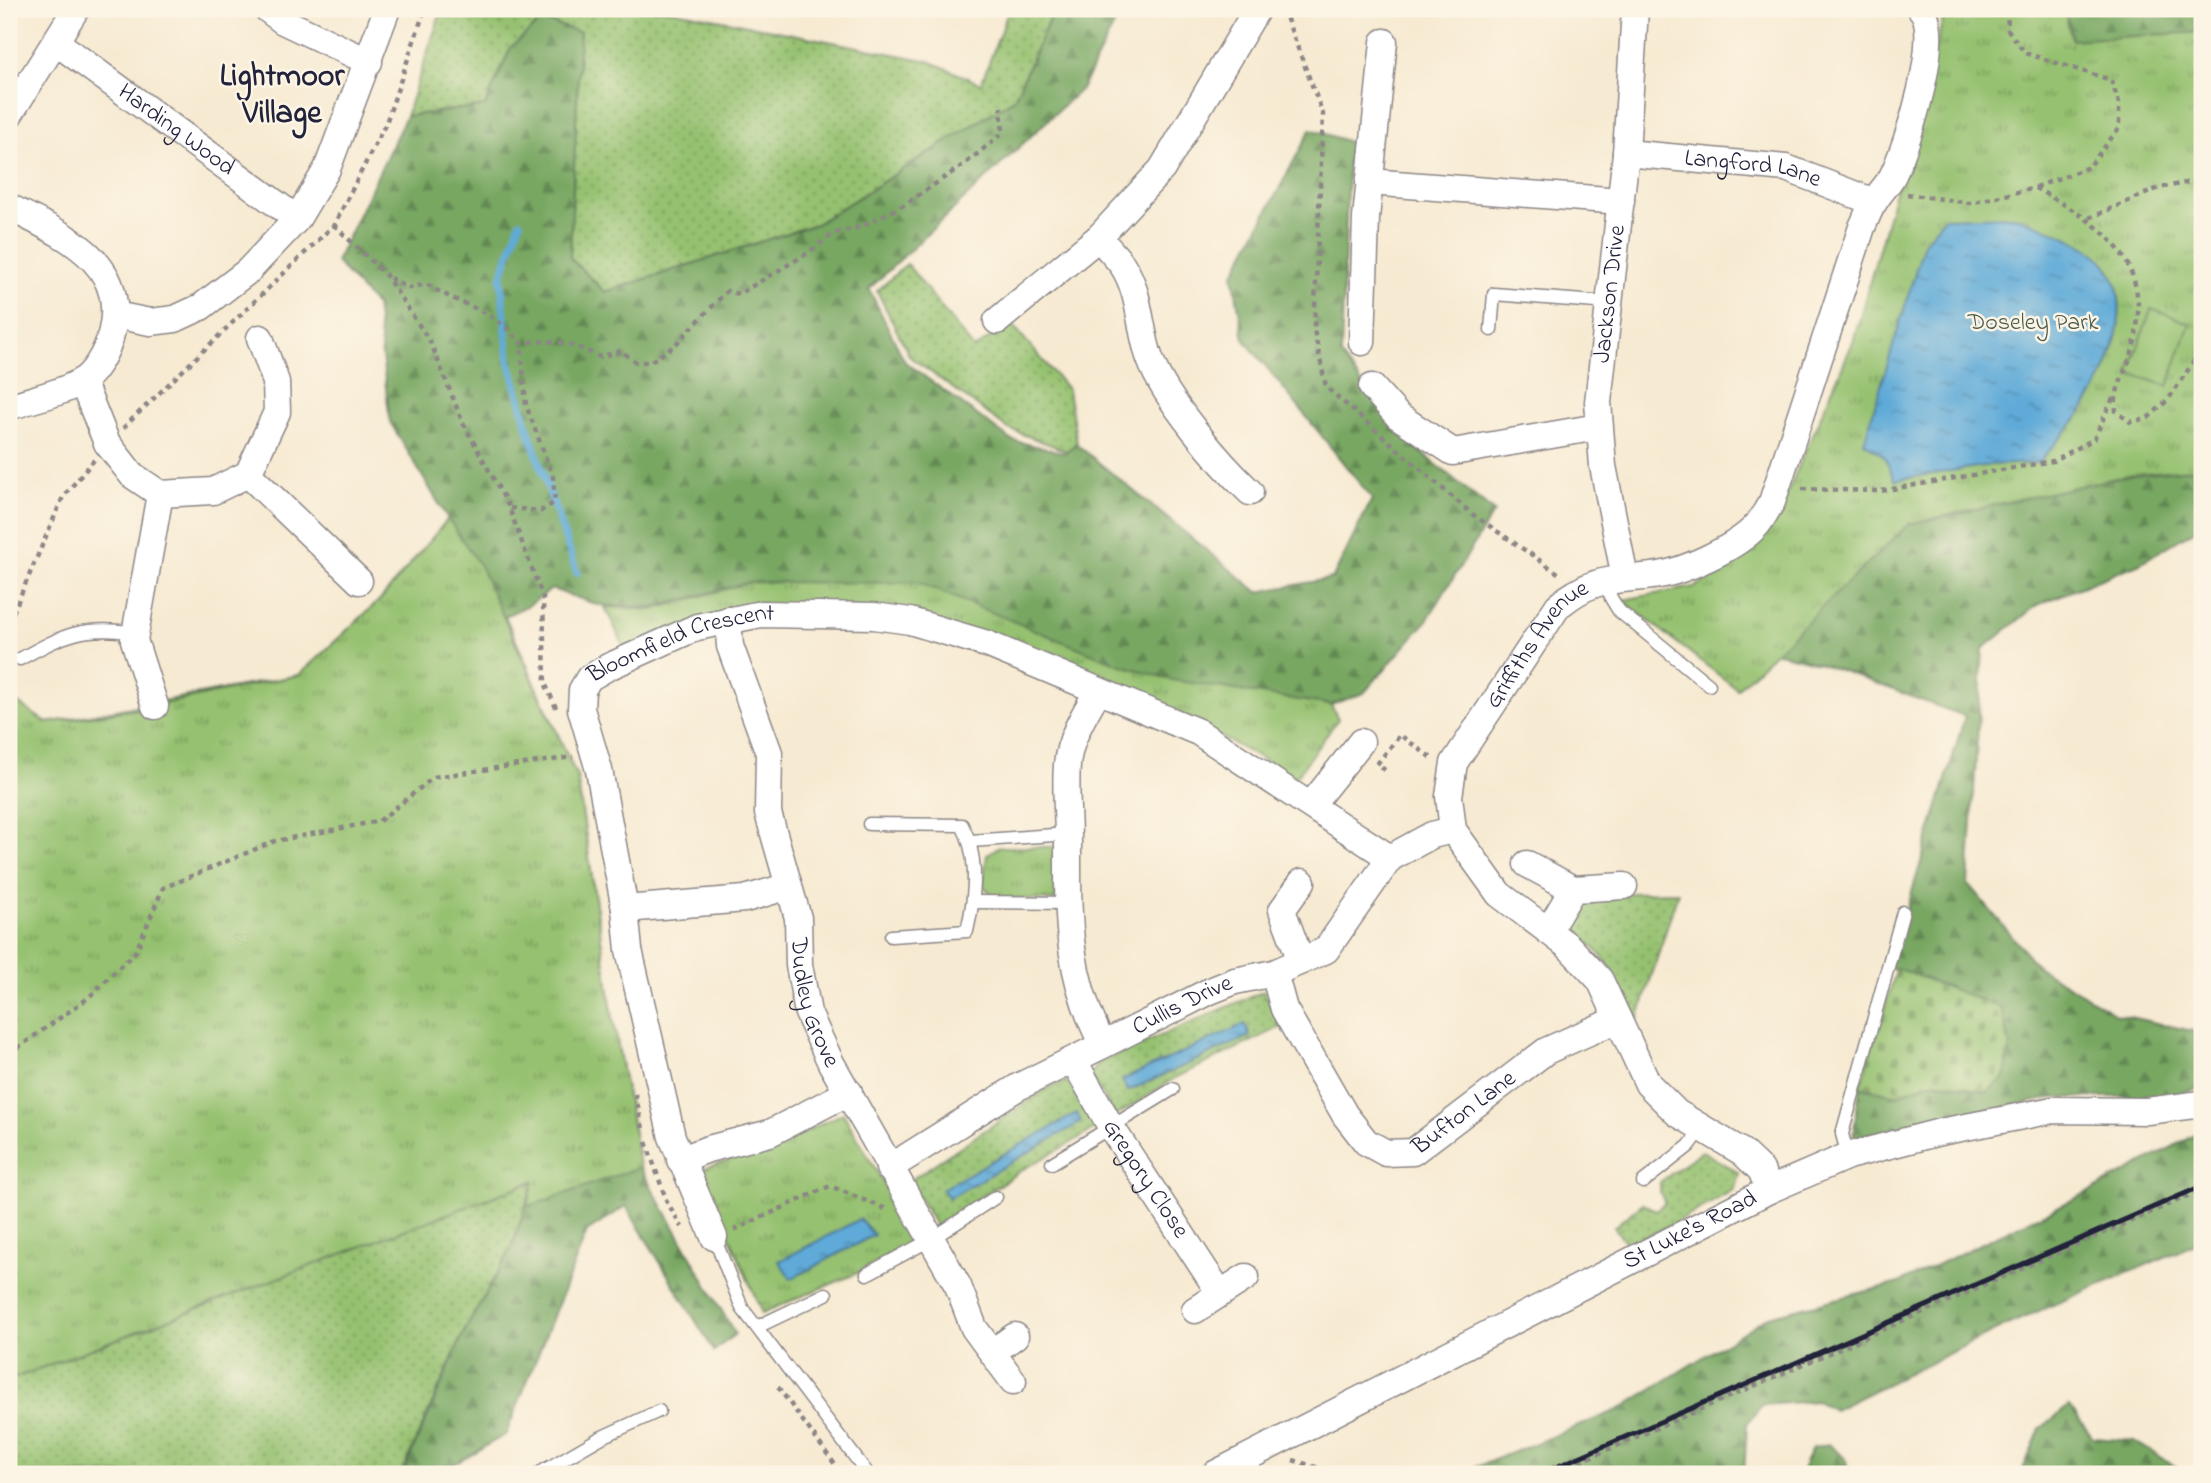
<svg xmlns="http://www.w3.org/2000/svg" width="2211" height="1483" viewBox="0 0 2211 1483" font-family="'Indie Flower',sans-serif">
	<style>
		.grass { fill: url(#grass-dots); stroke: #5c7255; stroke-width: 2 }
		.forest { fill: url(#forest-firs); stroke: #4d644e; stroke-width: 2 }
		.cemetery { fill: url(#cemetery-stones); stroke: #5c7255; stroke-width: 2 }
		.park { fill: url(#park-tufts); stroke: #5c7255; stroke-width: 2 }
		.garden { fill: #95c16f; stroke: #5c7255; stroke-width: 2 }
		.water { fill: url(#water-ripples); stroke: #40668a; stroke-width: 2 }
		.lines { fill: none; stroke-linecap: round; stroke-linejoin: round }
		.stream { stroke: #5faad8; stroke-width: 7 }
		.service-casing { stroke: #8c8686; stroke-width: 15 }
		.minor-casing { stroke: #8c8686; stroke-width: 29 }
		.path { stroke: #8c8686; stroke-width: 4.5; stroke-dasharray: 5 5; stroke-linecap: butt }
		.service { stroke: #fff; stroke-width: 12 }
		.minor { stroke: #fff; stroke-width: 26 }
		.rail { stroke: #22223b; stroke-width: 5 }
		.labels { text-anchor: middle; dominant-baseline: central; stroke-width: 5; stroke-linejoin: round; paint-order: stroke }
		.street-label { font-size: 24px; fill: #22223b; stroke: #fcf5e5 }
		.park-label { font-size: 24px; fill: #4a5a4d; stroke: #fcf5e5 }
		.district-label { font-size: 32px; font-weight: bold; fill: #22223b; stroke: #fcf5e5 }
	</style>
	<defs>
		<pattern id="grass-dots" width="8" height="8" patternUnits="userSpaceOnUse" patternTransform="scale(1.75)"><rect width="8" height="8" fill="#95c16f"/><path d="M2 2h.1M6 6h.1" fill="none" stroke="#799c5c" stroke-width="1.8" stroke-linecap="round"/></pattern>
		<pattern id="forest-firs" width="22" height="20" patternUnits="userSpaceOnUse" patternTransform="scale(1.75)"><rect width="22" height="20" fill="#78a762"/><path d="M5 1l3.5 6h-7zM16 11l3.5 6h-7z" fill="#628852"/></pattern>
		<pattern id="cemetery-stones" width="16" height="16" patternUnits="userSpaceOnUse" patternTransform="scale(1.75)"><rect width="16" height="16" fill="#95c16f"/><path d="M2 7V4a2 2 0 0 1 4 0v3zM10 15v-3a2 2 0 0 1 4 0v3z" fill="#799c5c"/></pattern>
		<pattern id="park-tufts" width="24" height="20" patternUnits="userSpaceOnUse" patternTransform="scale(1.75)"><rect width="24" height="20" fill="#95c16f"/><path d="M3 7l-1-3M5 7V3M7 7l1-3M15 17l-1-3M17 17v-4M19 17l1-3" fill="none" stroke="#799c5c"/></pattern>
		<pattern id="water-ripples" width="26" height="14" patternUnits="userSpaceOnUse" patternTransform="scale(1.75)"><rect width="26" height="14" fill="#5faad8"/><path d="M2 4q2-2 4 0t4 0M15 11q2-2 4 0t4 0" fill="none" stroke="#4e8ab0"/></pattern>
	</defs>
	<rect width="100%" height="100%" fill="#fcf5e5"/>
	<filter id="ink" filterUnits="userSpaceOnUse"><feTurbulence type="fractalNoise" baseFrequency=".0143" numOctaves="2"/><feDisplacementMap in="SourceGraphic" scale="14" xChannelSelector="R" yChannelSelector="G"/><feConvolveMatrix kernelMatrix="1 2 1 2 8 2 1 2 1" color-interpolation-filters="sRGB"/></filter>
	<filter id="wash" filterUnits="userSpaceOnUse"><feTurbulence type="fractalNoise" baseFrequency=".00686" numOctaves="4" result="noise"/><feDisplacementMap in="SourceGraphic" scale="28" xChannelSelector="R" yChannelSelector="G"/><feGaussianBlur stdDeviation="1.57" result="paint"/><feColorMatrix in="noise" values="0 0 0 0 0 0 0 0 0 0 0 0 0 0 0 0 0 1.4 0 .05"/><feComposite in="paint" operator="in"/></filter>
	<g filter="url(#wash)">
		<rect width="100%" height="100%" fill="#f7ead2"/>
		<g class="grass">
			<path d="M 442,9 L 666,9 L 929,61 L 981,84 L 1009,9 L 1054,9 L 1014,99 L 816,224 L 605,292 L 570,258 L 580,32 L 511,47 L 485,106 L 406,116 Z"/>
			<path d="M 907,264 L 974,349 L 1011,323 L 1068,390 L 1077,443 L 1067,451 L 1009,429 L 910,357 L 877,291 Z"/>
			<path d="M 1678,892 L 1638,1019 L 1605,960 L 1570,922 L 1586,894 Z"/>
			<path d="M 1264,991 L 1281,1027 L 1175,1078 L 1116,1116 L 1090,1075 L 1100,1062 Z"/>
			<path d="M 1067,1081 L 1099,1127 L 1020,1171 L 936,1227 L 909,1181 L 1048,1088 Z"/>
			<path d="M 1702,1151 L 1739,1173 L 1735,1189 L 1668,1227 L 1627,1244 L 1614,1227 L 1642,1204 L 1656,1210 L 1665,1203 L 1660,1192 L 1660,1182 Z"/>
			<path d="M 535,1180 L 512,1247 L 463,1334 L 401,1474 L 9,1474 L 9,1380 Z"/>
		</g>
		<g class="forest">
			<path d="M 1054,9 L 1122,9 L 1082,88 L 869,289 L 905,362 L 1011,440 L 1065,453 L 1076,444 L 1258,592 L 1333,578 L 1372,499 L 1244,339 L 1233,275 L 1311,129 L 1349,142 L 1341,355 L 1398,433 L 1494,512 L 1426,622 L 1364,693 L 1331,705 L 1163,680 L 1120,668 L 920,587 L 751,582 L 653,608 L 598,605 L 552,589 L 529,605 L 505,616 L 577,777 L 613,1019 L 640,1167 L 735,1334 L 714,1351 L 626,1206 L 587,1232 L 506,1434 L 438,1474 L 423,1474 L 405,1468 L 463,1334 L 512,1247 L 534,1181 L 9,1380 L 47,723 L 299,675 L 382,598 L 448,519 L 390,422 L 376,306 L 336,262 L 406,116 L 485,106 L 511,47 L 542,20 L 580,32 L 570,258 L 605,292 L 816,224 L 1014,99 Z"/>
			<path d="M 2064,9 L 2202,9 L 2202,32 L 2072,40 Z"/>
			<path d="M 2202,468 L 2202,526 L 2140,563 L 2037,605 L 1983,649 L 1968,884 L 2038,967 L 2116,1014 L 2202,1033 L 2202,1088 L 2164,1096 L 2052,1098 L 1853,1137 L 1860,1086 L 1895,1095 L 1935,1081 L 1987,1092 L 1949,987 L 1889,968 L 1965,716 C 1900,695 1839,664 1772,652 L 1909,524 L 2133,474 Z"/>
			<path d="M 2202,1131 L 2202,1241 L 2009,1324 L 1834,1410 L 1816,1401 L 1762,1405 L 1747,1424 L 1744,1474 L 1459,1474 L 1618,1410 L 1769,1316 L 1899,1283 L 2093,1190 Z"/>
			<path d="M 2069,1406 L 2093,1438 L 2134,1441 L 2187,1474 L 2021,1474 L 2040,1429 Z"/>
			<path d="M 1828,1444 L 1846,1459 L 1848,1474 L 1800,1474 L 1812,1448 Z"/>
		</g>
		<path class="cemetery" d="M 1897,968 L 2001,1008 L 2010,1045 L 2005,1077 L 1987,1092 L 1935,1081 L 1895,1095 L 1860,1086 Z"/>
		<g class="park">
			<path d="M 1946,9 L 2064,9 L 2072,40 L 2202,32 L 2202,468 L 2133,474 L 1909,524 L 1737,689 L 1622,600 L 1694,587 L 1720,574 L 1778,514 L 1853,342 Z"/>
			<path d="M 448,519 L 480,566 L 577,777 L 613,1019 L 640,1167 L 527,1207 L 534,1181 L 9,1380 L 9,697 L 47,723 L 155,706 L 299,675 L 382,598 Z"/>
			<path d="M 751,582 L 919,583 L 1118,664 L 1172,680 L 1331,705 L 1338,719 L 1296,777 L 1164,707 L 843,612 L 624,647 L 605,607 L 652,610 Z"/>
			<path d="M 998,847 L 1054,847 L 1056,900 L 994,898 L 983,885 L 987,855 Z"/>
			<path d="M 843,1113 L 917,1241 L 855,1274 L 762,1313 L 701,1169 L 780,1144 Z"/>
		</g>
		<path class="garden" d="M 2151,309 L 2190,323 L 2168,386 L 2129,373 Z"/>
		<g class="water">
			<path d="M 2014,216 C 2039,225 2093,244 2108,267 C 2135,307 2109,373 2084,409 C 2071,428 2053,445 2039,463 L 1989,465 L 1895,480 L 1884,456 L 1864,442 L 1924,243 L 1944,218 Z"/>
			<path d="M 1245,1024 L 1250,1036 L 1128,1091 L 1122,1080 Z"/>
			<path d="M 1077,1113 L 1081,1122 L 949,1198 L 942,1189 Z"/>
			<path d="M 860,1219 L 874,1235 L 791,1279 L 779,1261 Z"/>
		</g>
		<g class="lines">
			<path class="stream" d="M 520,222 L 501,278 L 509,360 L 530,435 L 577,573"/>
		</g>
	</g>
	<g filter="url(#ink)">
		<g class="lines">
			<g class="service-casing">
				<g id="service">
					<path d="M 1491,330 L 1494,294 L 1609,303"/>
					<path d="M 1606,581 L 1611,598 L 1619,611 L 1709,685"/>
					<path d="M 20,659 C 65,634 84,625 136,633"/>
					<path d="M 869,824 L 962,825 C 979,856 975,898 967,931 L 891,936"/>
					<path d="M 971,841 L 1068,834"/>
					<path d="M 974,902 L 1068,903"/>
					<path d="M 1848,1156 L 1842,1134 L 1903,912"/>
					<path d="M 1052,1163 L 1173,1089"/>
					<path d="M 1643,1182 L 1689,1146 L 1702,1129"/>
					<path d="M 714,1237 L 742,1308 L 868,1474"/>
					<path d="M 867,1274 L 930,1240 L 996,1197"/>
					<path d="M 757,1327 L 826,1294"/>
					<path d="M 538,1474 L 600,1438 L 659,1411"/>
				</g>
			</g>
			<g class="minor-casing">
				<g id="minor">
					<path d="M 267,9 L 283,21 L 369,62"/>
					<path id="s1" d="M 56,42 L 297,219"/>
					<path d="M 9,115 L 76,9"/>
					<path id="s2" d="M 1626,153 L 1786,168 L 1874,202"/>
					<path d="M 1369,182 L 1621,201"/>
					<path d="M 9,207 C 63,235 132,262 110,338 C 106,352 94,375 80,382 C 60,394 31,399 9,407"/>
					<path d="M 1099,237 C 1106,247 1116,256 1123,266 C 1141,294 1139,329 1150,359 C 1164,398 1219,463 1250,492"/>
					<path d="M 115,315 L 150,322 L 175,319 L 201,307 L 248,271 L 297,219 L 327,169 L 387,9"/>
					<path d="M 997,321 L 1099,237 L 1162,169 L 1257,9"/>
					<path d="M 1362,342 L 1366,218 L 1384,42"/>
					<path d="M 82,381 L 107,443 L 132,475 L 160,494 L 213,491 L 248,474 L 277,412 L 276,382 L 260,338"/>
					<path d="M 1372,387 L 1398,416 L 1453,452 L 1598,427"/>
					<path d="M 248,474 L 359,581"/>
					<path id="s3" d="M 1625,578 L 1603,466 L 1598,402 L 1626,153 L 1635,9"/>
					<path id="s4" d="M 728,620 L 730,646 L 769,753 L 768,813 L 798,918 L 799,965 L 808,1013 L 831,1063 L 958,1286 L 974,1328 L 1013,1381"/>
					<path d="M 1098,691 C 1085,713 1069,739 1067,765 C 1065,790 1068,816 1068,840 C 1068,918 1066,974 1103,1045"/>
					<path d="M 155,706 L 134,640 L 160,494"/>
					<path d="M 1311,805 L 1361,742"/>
					<path d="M 1527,864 L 1573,889"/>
					<path d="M 625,909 L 745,899 L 789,886"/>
					<path d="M 1548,931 L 1573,889 L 1624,886"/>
					<path d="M 1301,961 L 1282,910 L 1302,882"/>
					<path id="s5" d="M 1274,973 L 1284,1009 L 1345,1115 L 1366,1142 L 1386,1153 L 1413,1152 L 1546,1051 L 1618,1019"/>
					<path id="s6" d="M 1074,1061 L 1111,1127 L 1220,1293"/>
					<path d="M 680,1160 L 708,1149 L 770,1133 L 849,1092"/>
					<path id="s7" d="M 889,1168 L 1018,1087 L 1103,1045 L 1210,991 L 1235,981 L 1274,973 L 1326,950 L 1390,858 L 1432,835 L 1453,830"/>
					<path id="s8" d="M 1769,1190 L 1761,1170 L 1742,1152 L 1677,1113 L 1648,1084 L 1600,980 L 1568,946 L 1499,894 L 1453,830 L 1449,796 L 1454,763 L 1558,606 C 1593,577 1610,581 1652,576 C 1682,573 1738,547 1757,525 C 1763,518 1767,509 1772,502 L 1862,227 C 1866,219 1869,209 1874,202 C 1879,193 1888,185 1893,175 C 1907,146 1944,33 1921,9"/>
					<path id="s9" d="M 714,1237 L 672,1137 L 629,950 L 625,909 L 599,770 L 581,709 L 582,690 L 589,678 L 608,667 L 697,627 L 761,614 L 874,616 L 910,621 L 987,644 L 1198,732 L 1390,858"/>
					<path d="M 1195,1310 L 1246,1277"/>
					<path d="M 993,1352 L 1015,1336"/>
					<path id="s10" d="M 1215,1474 L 1769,1190 L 1848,1156 L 1940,1132 L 2053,1110 L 2147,1111 L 2202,1104"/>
				</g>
			</g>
			<g class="path">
				<path d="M 1283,9 L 1323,114 L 1314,330 L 1326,387 L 1472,514 L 1561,575"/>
				<path d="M 2007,9 L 2008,30 L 2025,53 L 2111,80 L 2119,103 L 2119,128 L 2089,167 L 2036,187"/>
				<path d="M 1907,194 L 1970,203 L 2035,188 C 2102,225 2153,257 2134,345 C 2129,368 2113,386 2116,411 L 2130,422 L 2148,418 L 2168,400 L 2202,349"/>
				<path d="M 2089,218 L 2159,188 L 2196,181 L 2202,193"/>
				<path d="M 334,225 L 385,274 L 431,343 L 462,421 L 508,505 L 543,598 L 545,683 L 557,710"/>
				<path d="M 390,278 L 409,288 L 427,284 C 463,308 490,306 521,343"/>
				<path d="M 123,428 L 334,225 L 386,123 L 425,9"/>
				<path d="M 1802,489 L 1881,491 L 2053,461 L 2094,439 L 2113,398"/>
				<path d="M 510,508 L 541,511 L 555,502 L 553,477 L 526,405 L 521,343 C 555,339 569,342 600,357 L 621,351 L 636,362 L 650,362 L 674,346 L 727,291 L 739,294 L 808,253 L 833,234 L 862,226 L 904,205 L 966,163 L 1003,133 L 1001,107"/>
				<path d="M 9,622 L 63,497 L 94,460"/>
				<path d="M 1385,770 L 1377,764 L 1400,735 L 1433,759"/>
				<path d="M 9,1054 L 88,998 L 136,951 L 163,888 L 275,841 L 379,821 L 434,777 L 573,757"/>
				<path d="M 635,1094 L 644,1133"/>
				<path d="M 646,1142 L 667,1202 L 682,1227"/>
				<path d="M 734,1230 L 830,1186 L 886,1209"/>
				<path d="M 778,1387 L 842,1474"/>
				<path d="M 1293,1460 L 1322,1469 L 1378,1474"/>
				<path d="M 1552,1474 L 2202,1190"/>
			</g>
			<use href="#service" class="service"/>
			<use href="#minor" class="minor"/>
			<path class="rail" d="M 1540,1474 L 2202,1186"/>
		</g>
	</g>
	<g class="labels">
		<g class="street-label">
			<text stroke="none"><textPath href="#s1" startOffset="149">Harding Wood</textPath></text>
			<text stroke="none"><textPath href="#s2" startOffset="128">Langford Lane</textPath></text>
			<text stroke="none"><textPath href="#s3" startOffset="287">Jackson Drive</textPath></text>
			<text stroke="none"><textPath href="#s8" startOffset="704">Griffiths Avenue</textPath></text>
			<text stroke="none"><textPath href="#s9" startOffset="679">Bloomfield Crescent</textPath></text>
			<text stroke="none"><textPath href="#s4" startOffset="396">Dudley Grove</textPath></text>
			<text stroke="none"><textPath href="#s7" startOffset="336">Cullis Drive</textPath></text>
			<text stroke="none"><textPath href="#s5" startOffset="308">Bufton Lane</textPath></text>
			<text stroke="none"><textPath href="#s6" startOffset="138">Gregory Close</textPath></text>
			<text stroke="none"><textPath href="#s10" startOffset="534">St Luke's Road</textPath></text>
		</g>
		<g class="park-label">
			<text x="2033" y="323">Doseley Park</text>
		</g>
		<g class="district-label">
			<text x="282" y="77">Lightmoor<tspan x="282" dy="37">Village</tspan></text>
		</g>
	</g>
	<rect width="2211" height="1483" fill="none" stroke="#fcf5e5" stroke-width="35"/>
</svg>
